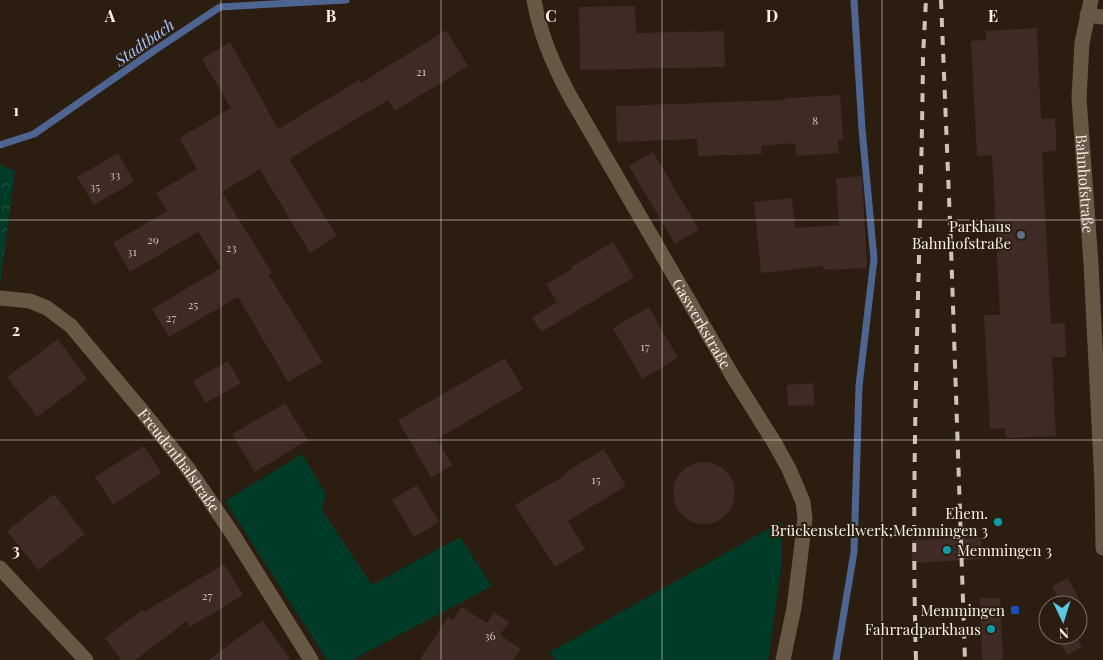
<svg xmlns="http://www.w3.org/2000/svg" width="1103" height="660" viewBox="0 0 1103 660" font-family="'Playfair Display',serif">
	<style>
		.grass { fill: #003b28 }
		.forest { fill: url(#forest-crowns) }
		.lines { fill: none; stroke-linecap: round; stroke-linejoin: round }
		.stream { stroke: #4e6591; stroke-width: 7 }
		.building { fill: #3f2a26 }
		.minor { stroke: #675846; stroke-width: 15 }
		.rail { stroke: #cec3b9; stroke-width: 4; stroke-dasharray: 9 9; stroke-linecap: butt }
		.grid { fill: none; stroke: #faefe7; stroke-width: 1; stroke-opacity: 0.55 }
		.service-dot { fill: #5c6f8a; stroke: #2b1d10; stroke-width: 2 }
		.culture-dot { fill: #0f9aa8; stroke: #2b1d10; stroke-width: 2 }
		.transit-dot { fill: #1a4fb4; stroke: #2b1d10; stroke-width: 2 }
		.labels { text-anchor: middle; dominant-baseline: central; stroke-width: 4; stroke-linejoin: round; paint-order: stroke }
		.number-label { font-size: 12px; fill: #cbbeb7 }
		.street-label { font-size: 15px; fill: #faefe7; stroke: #2b1d10 }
		.poi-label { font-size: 15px; fill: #faefe7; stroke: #2b1d10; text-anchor: end }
		.water-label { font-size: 16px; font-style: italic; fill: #a5c2f9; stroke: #2b1d10 }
		.grid-label { font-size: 16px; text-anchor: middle; font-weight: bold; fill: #faefe7; stroke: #2b1d10; stroke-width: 4; stroke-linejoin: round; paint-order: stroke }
	</style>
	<defs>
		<pattern id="forest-crowns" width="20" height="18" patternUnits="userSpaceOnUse" patternTransform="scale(1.25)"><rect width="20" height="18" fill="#003b28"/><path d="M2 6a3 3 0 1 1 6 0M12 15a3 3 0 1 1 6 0" fill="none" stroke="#265847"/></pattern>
	</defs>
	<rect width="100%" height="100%" fill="#2b1d10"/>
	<g class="grass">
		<path d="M 302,454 L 326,494 L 322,510 L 372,585 L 460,537 L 492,586 L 352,660 L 327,660 L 225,501 Z"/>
		<path d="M 782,521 L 781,570 L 768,660 L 555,660 L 550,652 Z"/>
	</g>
	<path class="forest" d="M 0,164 L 15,171 L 0,284 Z"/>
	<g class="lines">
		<g class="stream">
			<path d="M 0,145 L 34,134 L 155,50 L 220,7 L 346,0"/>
			<path d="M 836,660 L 854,552 L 859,386 L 874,259 L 862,129 L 854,0"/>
		</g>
	</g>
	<g class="building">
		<path d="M 635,6 L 636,33 L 724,31 L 725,67 L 580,70 L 579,7 Z"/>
		<path d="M 1037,28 L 1041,119 L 1055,118 L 1056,135 L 1056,151 L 1042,152 L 1051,324 L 1065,323 L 1066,357 L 1052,357 L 1056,436 L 1006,438 L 1005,428 L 990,429 L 984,315 L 1000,315 L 992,155 L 977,156 L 971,41 L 986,40 L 986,31 Z"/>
		<path d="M 446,30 L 468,66 L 395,111 L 388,100 L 289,159 L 337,236 L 310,253 L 260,169 L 222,192 L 272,273 L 269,275 L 323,362 L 288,382 L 238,297 L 169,337 L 152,309 L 221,268 L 198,232 L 130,272 L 113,243 L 167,211 L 156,193 L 197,169 L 179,138 L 231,108 L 202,59 L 230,42 L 278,129 L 359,80 L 361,83 Z"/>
		<path d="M 840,95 L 843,140 L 838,140 L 839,153 L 796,156 L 795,143 L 761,146 L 762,154 L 698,156 L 697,139 L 617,142 L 616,106 L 786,100 L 786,98 Z"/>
		<path d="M 653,152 L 699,230 L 675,244 L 629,166 Z"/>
		<path d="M 118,153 L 134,182 L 94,205 L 77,177 Z"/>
		<path d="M 862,176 L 867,268 L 823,270 L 823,266 L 761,273 L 754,202 L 792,198 L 795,228 L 839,225 L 836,178 Z"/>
		<path d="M 613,242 L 634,277 L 541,332 L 532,317 L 557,302 L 546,284 L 572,269 L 571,267 Z"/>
		<path d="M 649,307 L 678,358 L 642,379 L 613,328 Z"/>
		<path d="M 58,339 L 87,379 L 37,417 L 7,377 Z"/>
		<path d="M 505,358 L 523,389 L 437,439 L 452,465 L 431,478 L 398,420 Z"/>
		<path d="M 228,361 L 241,383 L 206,403 L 193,381 Z"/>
		<path d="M 813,383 L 815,405 L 788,406 L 787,385 Z"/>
		<path d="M 285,403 L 308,440 L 255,472 L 232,434 Z"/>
		<path d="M 144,446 L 161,473 L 113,505 L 95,477 Z"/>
		<path d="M 604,449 L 626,486 L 568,521 L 585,549 L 555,567 L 515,505 L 567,474 L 566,472 Z"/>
		<circle cx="704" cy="493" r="31"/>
		<path d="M 417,485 L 439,522 L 414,537 L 392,500 Z"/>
		<path d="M 54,494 L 85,534 L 38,570 L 7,531 Z"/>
		<path d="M 981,537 L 982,559 L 912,563 L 912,540 Z"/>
		<path d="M 224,564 L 243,595 L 190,627 L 187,621 L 135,660 L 121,660 L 105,638 L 142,610 L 144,612 Z"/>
		<path d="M 1068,578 L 1081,603 L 1077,605 L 1062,605 L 1052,586 Z"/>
		<path d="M 980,598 L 1000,598 L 1003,660 L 982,660 Z"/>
		<path d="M 462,607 L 487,623 L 494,612 L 509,622 L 500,635 L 521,649 L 513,660 L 419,660 L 448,617 L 453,620 Z"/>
		<path d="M 262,620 L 291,660 L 208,660 L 260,622 Z"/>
		<path d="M 1057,635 L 1076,635 L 1082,647 L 1067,655 Z"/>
	</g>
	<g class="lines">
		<g class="minor">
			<path id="s1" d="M 534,0 C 540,35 554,67 571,98 L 732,375 L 774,442 L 789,469 L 803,502 L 805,518 L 800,560 L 794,608 L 783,660"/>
			<path id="s2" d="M 1091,0 L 1082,43 L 1079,98 L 1091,264 L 1102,484 L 1103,548"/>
			<path d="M 1087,15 L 1103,17"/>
			<path id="s3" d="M 0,298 L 30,301 L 47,308 L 71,326 L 143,412 L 189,470 L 232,533 L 311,660"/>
			<path d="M 0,568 L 86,660"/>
		</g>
		<g class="rail">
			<path d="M 941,0 L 951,247 L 965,660"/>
			<path d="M 916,660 C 910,459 921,258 923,57 L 926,0"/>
		</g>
	</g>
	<path class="grid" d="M 221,0 L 221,660M 441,0 L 441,660M 662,0 L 662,660M 882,0 L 882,660M 0,220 L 1103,220M 0,440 L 1103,440"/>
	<circle class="service-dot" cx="1021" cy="235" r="5"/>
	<g class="culture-dot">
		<circle cx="998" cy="522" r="5"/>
		<circle cx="947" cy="550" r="5"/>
		<circle cx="991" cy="629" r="5"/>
	</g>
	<rect class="transit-dot" x="1010" y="605" width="10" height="10" rx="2.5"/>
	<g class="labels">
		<g class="number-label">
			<text x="421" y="71">21</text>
			<text x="815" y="120">8</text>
			<text x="115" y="174">33</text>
			<text x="95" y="186">35</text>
			<text x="153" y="239">29</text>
			<text x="231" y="247">23</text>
			<text x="132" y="251">31</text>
			<text x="193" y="304">25</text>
			<text x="171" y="317">27</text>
			<text x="645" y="346">17</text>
			<text x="596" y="479">15</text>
			<text x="207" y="595">27</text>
			<text x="490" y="635">36</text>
		</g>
		<g class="street-label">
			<text stroke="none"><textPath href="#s2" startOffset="185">Bahnhofstraße</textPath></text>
			<text stroke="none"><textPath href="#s1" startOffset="366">Gaswerkstraße</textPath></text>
			<text stroke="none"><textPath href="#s3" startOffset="251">Freudenthalstraße</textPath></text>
		</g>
		<g class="poi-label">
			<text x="1011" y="226">Parkhaus<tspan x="1011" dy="17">Bahnhofstraße</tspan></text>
			<text x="988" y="513">Ehem.<tspan x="988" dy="17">Brückenstellwerk;Memmingen 3</tspan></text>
			<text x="957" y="550" text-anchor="start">Memmingen 3</text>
			<text x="1005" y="610">Memmingen</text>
			<text x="981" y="629">Fahrradparkhaus</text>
		</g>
		<g class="water-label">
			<text transform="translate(144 42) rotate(-35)">Stadtbach</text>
		</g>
	</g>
	<g class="grid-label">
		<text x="110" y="22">A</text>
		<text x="331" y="22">B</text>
		<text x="551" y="22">C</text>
		<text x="772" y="22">D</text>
		<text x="993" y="22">E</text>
		<text x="16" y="116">1</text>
		<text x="16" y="336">2</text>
		<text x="16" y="556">3</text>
	</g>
	<g transform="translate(1063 620) rotate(176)"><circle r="24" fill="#2b1d10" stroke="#7e7166"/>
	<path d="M0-4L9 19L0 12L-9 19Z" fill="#58c9e3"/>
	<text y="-8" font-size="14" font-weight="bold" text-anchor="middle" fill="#faefe7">N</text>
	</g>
</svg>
